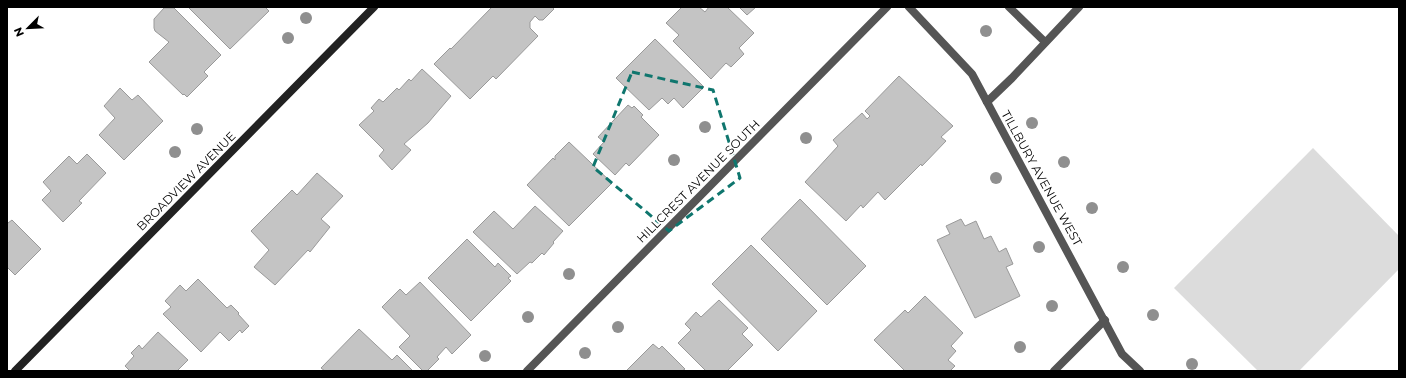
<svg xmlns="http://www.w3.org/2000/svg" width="1406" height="378" viewBox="0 0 1406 378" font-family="Montserrat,sans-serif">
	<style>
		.green { fill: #dcdcdc }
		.building { fill: #c4c4c4; stroke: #999 }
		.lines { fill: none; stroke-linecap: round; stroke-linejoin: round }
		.lane { stroke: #555; stroke-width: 8 }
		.street { stroke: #555; stroke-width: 8 }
		.secondary { stroke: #222; stroke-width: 8 }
		.tree { fill: #8f8f8f }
		.marked { fill: none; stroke: #0f766e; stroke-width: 3; stroke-dasharray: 8 5; stroke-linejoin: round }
		.labels { text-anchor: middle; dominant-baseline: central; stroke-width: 3.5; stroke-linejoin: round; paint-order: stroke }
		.street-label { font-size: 12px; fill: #000; stroke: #fff }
	</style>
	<rect width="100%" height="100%" fill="#fff"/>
	<path class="green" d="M 1313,148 L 1399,236 L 1399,269 L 1299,371 L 1258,371 L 1174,288 Z"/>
	<g class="building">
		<path d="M 188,7 L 265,7 L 269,11 L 230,49 Z"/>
		<path d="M 492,7 L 552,7 L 554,9 L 543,20 L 539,20 L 535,16 L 530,22 L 530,28 L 538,36 L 496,79 L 493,76 L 470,99 L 434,64 L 450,48 L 451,49 Z"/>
		<path d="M 682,7 L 699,7 L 705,12 L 709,7 L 727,7 L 754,33 L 739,48 L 744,54 L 731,67 L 726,63 L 711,79 L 673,41 L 679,35 L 666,23 Z"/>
		<path d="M 739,7 L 756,7 L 747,15 Z"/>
		<path d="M 164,8 L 174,8 L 221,55 L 204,72 L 208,76 L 187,97 L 184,94 L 183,95 L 149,62 L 169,42 L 155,31 L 154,28 L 154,19 Z"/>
		<path d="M 655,39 L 704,87 L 683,108 L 674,98 L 668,104 L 662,98 L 649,110 L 616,78 Z"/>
		<path d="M 422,69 L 451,96 L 428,123 L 404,144 L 411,150 L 392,170 L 379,156 L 384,150 L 359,125 L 374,111 L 371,108 L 379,99 L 383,102 L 397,88 L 399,90 L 409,79 L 411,81 Z"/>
		<path d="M 899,76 L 953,126 L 941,137 L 946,141 L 922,166 L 921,164 L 885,200 L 878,192 L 863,208 L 861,205 L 846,221 L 805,182 L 838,146 L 833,140 L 862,113 L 867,119 L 870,116 L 865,111 Z"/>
		<path d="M 120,88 L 132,100 L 138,95 L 163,121 L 124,160 L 99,135 L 115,118 L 104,106 Z"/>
		<path d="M 628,105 L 632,108 L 634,106 L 643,115 L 641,117 L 659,135 L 629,166 L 626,163 L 615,175 L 593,154 L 604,142 L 598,137 Z"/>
		<path d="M 569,142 L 612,183 L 569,226 L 527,185 L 553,158 L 555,160 L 555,156 Z"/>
		<path d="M 87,154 L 106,173 L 79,201 L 82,203 L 63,222 L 42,200 L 51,191 L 43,182 L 69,156 L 77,164 Z"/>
		<path d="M 317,173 L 343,196 L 321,219 L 330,227 L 310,252 L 308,250 L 275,285 L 254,267 L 269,250 L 251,231 L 292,190 L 297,195 Z"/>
		<path d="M 800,199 L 866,266 L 827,305 L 761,239 Z"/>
		<path d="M 535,206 L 563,231 L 553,242 L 554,243 L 544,255 L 542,253 L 532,263 L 530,262 L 517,274 L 473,232 L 494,211 L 513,229 Z"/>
		<path d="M 961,219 L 965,226 L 976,221 L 984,239 L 991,236 L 999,252 L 1006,248 L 1013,264 L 1006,267 L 1020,296 L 975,318 L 937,240 L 950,234 L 946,226 Z"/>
		<path d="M 12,220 L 41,249 L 15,275 L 7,267 L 7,222 L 8,223 Z"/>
		<path d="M 467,239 L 495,267 L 498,263 L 511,276 L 508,278 L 511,281 L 471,321 L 428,278 Z"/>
		<path d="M 751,245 L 817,311 L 778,351 L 712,284 Z"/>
		<path d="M 198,279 L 227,308 L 231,305 L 239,313 L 238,314 L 249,326 L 242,333 L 240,330 L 229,341 L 220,332 L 201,352 L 163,314 L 171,307 L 165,301 L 180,285 L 186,291 Z"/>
		<path d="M 420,282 L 471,335 L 452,354 L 446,347 L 437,357 L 439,359 L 427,371 L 423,371 L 399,347 L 410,336 L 382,307 L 400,289 L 406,295 Z"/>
		<path d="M 925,296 L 963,333 L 951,346 L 956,351 L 948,360 L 955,366 L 950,371 L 905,371 L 874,340 L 905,310 L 908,313 Z"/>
		<path d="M 719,300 L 748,328 L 742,334 L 753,345 L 727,371 L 706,371 L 678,343 L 691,330 L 685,324 L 696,312 L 701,317 Z"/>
		<path d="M 359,329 L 392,360 L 397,355 L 413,371 L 325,371 L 321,368 Z"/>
		<path d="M 158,332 L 188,360 L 177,371 L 130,371 L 125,366 L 134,356 L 131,353 L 139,345 L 142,349 Z"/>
		<path d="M 653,344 L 659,349 L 662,346 L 685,369 L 682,371 L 626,371 Z"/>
	</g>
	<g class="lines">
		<g class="lane">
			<path d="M 1009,7 L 1045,42"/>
			<path d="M 987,102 L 1012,78 L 1079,7"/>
		</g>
		<g class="street">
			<path d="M 909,7 L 972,74 L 1122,354 L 1140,371"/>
			<path d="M 527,371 L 887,7"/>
			<path d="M 1054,371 L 1105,320"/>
		</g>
		<path class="secondary" d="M 15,371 L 374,7"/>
	</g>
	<g class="tree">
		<circle cx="306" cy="18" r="6"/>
		<circle cx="986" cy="31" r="6"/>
		<circle cx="288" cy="38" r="6"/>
		<circle cx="1032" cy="123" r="6"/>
		<circle cx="705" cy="127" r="6"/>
		<circle cx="197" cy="129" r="6"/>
		<circle cx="806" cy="138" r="6"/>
		<circle cx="175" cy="152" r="6"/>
		<circle cx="674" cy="160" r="6"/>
		<circle cx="1064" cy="162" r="6"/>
		<circle cx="996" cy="178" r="6"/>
		<circle cx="1092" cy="208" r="6"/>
		<circle cx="1039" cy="247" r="6"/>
		<circle cx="1123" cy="267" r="6"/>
		<circle cx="569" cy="274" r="6"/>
		<circle cx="1052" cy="306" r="6"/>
		<circle cx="1153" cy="315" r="6"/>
		<circle cx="528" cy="317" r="6"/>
		<circle cx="618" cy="327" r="6"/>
		<circle cx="1020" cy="347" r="6"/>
		<circle cx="585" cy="353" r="6"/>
		<circle cx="485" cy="356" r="6"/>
		<circle cx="1192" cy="364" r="6"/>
	</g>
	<path class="marked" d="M 632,72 L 713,90 L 740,178 L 669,231 L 593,167 Z"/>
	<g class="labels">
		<g class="street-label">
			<text transform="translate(1042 178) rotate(61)">TILLBURY AVENUE WEST</text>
			<text transform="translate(186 181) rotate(-45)">BROADVIEW AVENUE</text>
			<text transform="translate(698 181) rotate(-45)">HILLCREST AVENUE SOUTH</text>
		</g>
	</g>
	<rect width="1406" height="378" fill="none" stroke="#000000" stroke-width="16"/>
	<g transform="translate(28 28) rotate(246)" stroke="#ffffff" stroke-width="3" paint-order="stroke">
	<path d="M0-3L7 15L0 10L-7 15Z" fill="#000000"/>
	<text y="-6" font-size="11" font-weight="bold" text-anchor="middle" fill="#000000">N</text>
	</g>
</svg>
